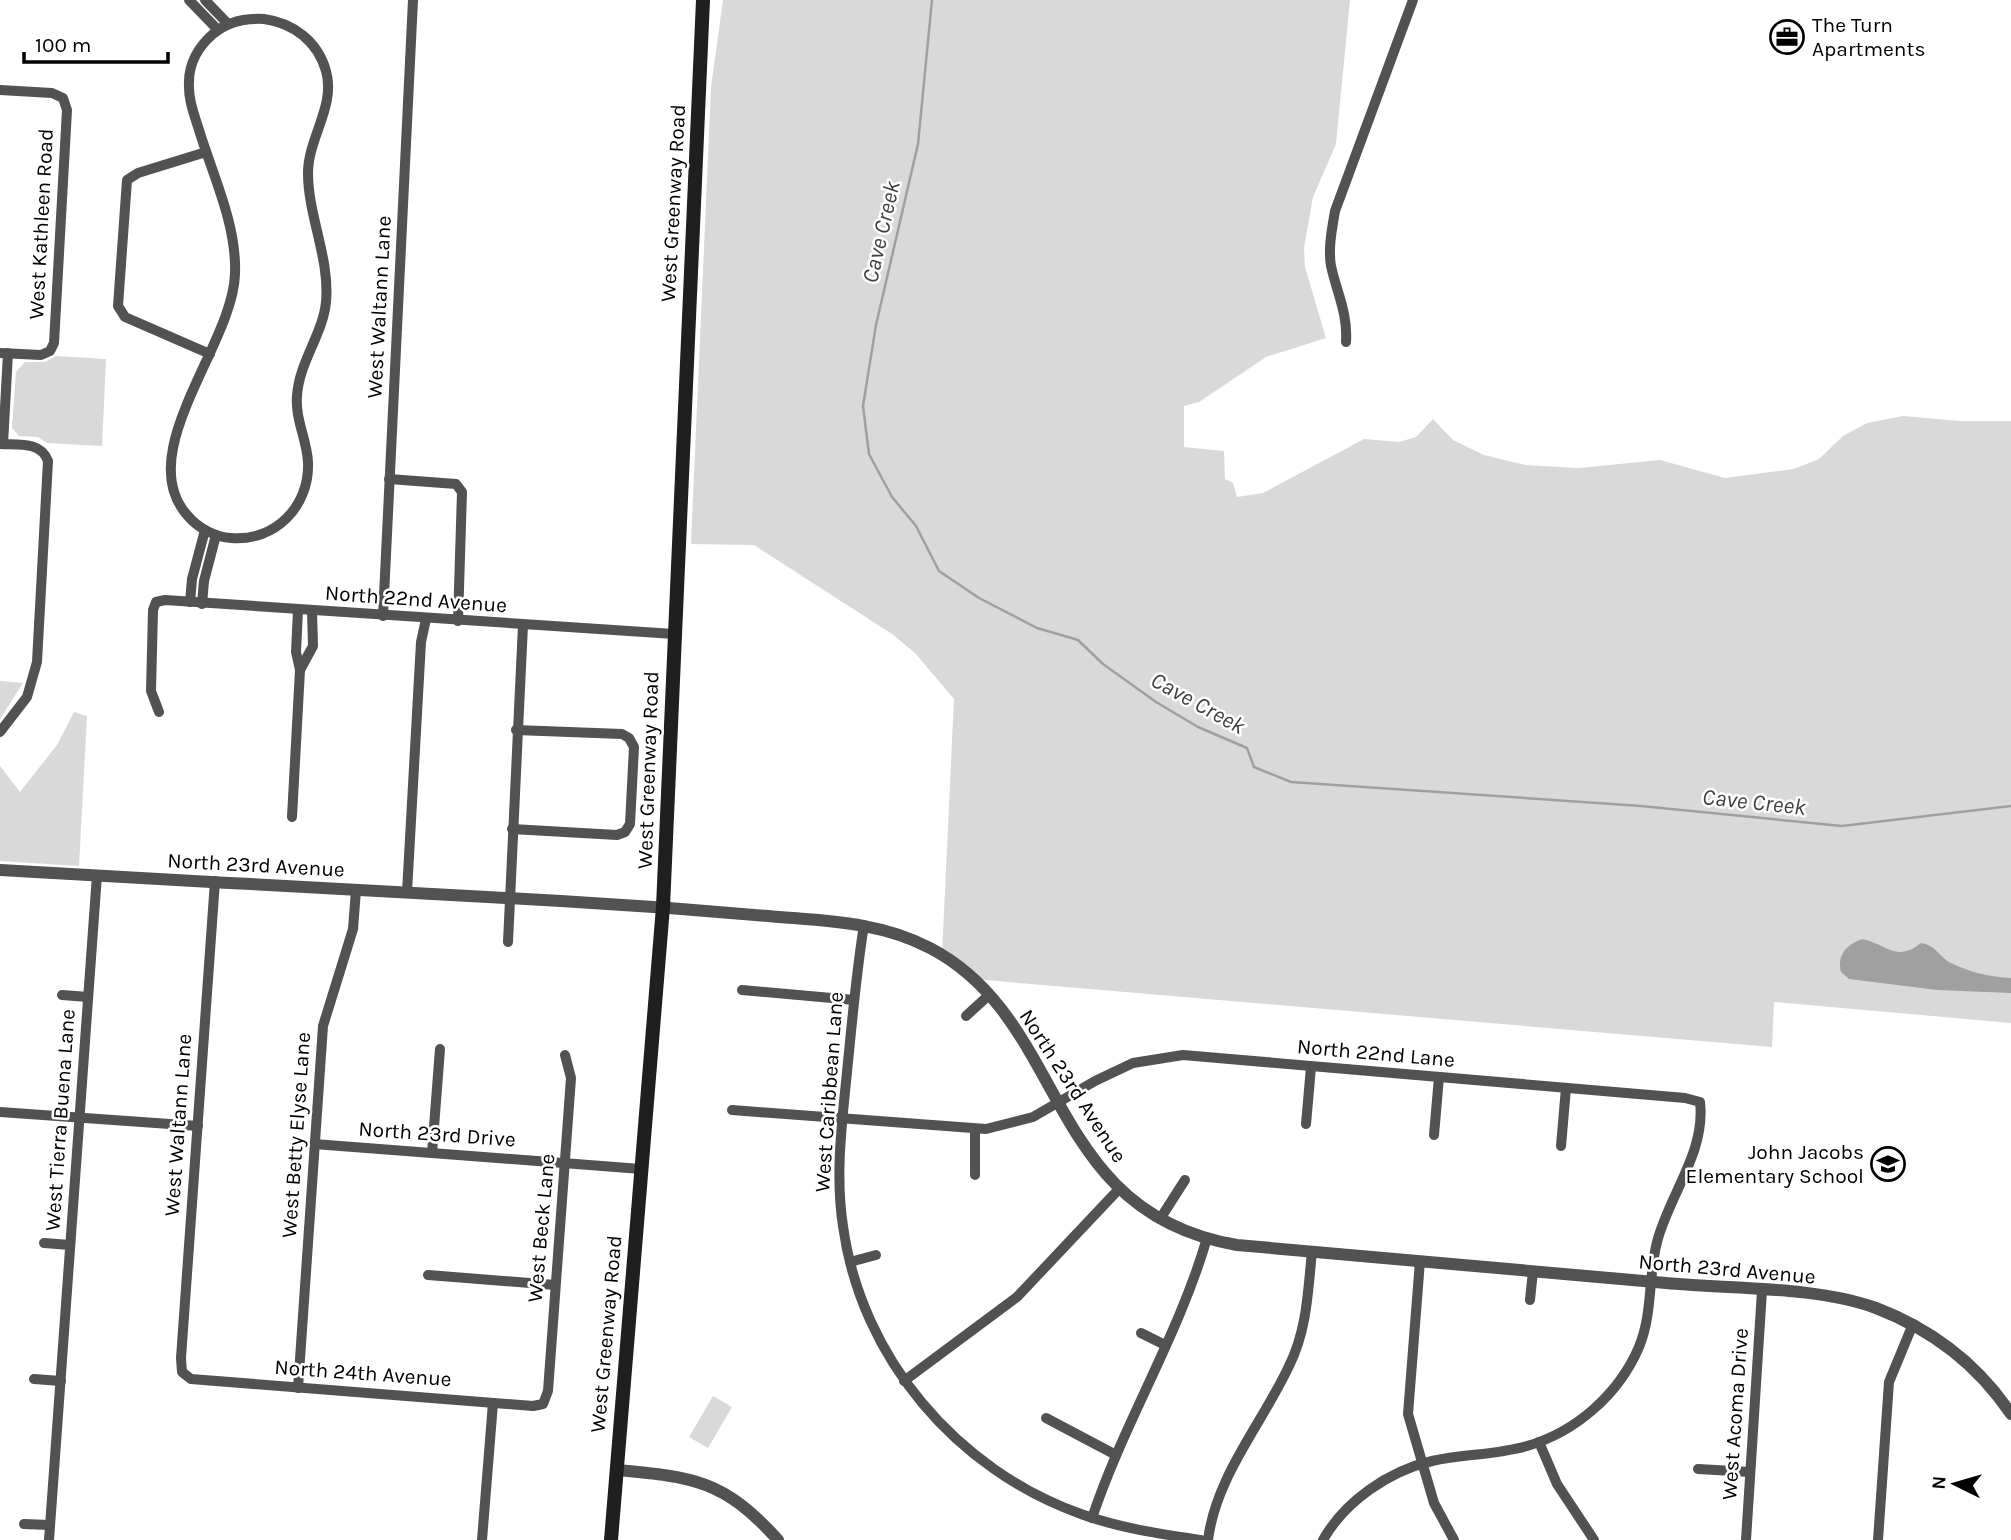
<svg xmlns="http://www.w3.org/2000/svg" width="2011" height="1540" viewBox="0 0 2011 1540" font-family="Karla,sans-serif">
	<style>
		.green { fill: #d9d9d9 }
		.water { fill: #a0a0a0 }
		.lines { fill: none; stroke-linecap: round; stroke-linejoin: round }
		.stream { stroke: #a0a0a0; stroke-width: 2.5 }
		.minor { stroke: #525252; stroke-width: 10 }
		.tertiary { stroke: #525252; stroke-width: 12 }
		.secondary { stroke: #1f1f1f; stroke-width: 14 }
		.labels { text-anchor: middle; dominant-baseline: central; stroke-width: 5; stroke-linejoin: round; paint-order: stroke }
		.poi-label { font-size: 21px; fill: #000; stroke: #fff; text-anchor: start }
		.street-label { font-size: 21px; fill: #000; stroke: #fff }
		.water-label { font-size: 23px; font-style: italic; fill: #414141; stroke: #fff }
	</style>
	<rect width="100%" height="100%" fill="#fff"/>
	<g class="green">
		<path d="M 723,0 L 1350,0 L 1336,144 L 1313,197 L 1304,248 L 1305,267 L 1326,338 L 1266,357 L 1199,402 L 1184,406 L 1184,447 L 1224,451 L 1225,479 L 1233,483 L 1237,497 L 1263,493 L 1364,439 L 1399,442 L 1416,437 L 1433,419 L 1453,440 L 1484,455 L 1525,465 L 1579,468 L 1660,460 L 1725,478 L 1794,469 L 1819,459 L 1843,436 L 1867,423 L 1903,416 L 1960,421 L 2011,421 L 2011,1023 L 1774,1002 L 1772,1047 L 973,979 L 942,955 L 954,699 L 915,653 L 892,634 L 754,545 L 691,544 L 711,87 Z"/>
		<path d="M 56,356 L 106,359 L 102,446 L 47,443 L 38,437 L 19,436 L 12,428 L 16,372 L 25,362 L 45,362 Z"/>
		<path d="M 0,681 L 23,683 L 0,719 Z"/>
		<path d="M 74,712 L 87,716 L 79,866 L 0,861 L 0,766 L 20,792 L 57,745 Z"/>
		<path d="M 713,1396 L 732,1407 L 708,1448 L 689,1437 Z"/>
	</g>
	<path class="water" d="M 1862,939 C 1887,944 1896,963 1921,943 C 1935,945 1938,955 1949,962 C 1968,972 1990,977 2011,978 L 2011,993 L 1937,990 L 1849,979 L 1841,972 C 1837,955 1846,945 1862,939 Z"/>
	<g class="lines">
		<path class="stream" d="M 932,0 L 918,144 L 876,325 L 863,406 L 869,454 L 892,497 L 916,526 L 939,571 L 979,598 L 1037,628 L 1078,640 L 1103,664 L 1156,702 L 1198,727 L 1247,748 L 1254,767 L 1291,782 L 1641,806 L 1842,826 L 2011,806"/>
		<g class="minor">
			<path d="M 189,0 L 218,30"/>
			<path d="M 205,0 L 228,24"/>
			<path d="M 264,19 C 294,23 318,42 326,71 C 336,106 308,138 308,173 C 308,216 330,258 326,302 C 323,334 299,362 297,396 C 295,419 307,440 308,462 C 310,506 275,542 231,538 C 215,537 198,528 188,516 C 131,454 233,345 235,274 C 237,225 213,176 199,130 C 194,114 188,99 189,82 C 189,63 199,46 213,34 C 228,21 245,18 264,19 Z"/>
			<path d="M 0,90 L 52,93 L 63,98 L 67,110 L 54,343 L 50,351 L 41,355 L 0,353"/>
			<path d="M 206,152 L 138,173 L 127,180 L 118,306 L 125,317 L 210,354"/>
			<path d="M 1346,342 C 1348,314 1337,293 1331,266 C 1328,248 1332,229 1335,211 L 1413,0"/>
			<path d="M 0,444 C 18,445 41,441 48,461 L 37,662 L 27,697 L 0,732"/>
			<path d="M 3,444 L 8,353"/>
			<path d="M 389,479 L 456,484 L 462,492 L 458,621"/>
			<path d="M 190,602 L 192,579 L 205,530"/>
			<path d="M 202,604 L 204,581 L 216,535"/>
			<path d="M 383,616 L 413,0"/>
			<path d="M 300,670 L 313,646 L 312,611"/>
			<path d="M 159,712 L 151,691 L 153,610 L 156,602 L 165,600 L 674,634"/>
			<path d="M 292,817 L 300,670 L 296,652 L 298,610"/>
			<path d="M 512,829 L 617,835 L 625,832 L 630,824 L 634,747 L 629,738 L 622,734 L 516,730"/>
			<path d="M 215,881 L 181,1358 L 182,1372 L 191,1379 L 533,1406 L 543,1404 L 548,1391 L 571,1078 L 565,1055"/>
			<path d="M 407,892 L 421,642 L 426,619"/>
			<path d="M 864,925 C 856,974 852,1023 847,1072 C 842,1123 835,1175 843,1226 C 861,1358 957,1470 1081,1514 C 1119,1528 1161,1534 1201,1540"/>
			<path d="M 508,942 L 523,625"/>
			<path d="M 742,990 L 854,1000"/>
			<path d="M 62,995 L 88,997"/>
			<path d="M 966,1016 L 989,995"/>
			<path d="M 732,1110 L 986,1129 L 1033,1117 L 1095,1081 L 1133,1063 L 1183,1055 L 1685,1098 L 1700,1102 C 1706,1152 1669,1195 1657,1242 C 1648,1277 1653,1313 1639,1347 C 1619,1394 1576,1432 1527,1446 C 1496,1455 1463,1454 1432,1461 C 1389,1471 1345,1501 1323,1540"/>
			<path d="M 0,1112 L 198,1126"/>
			<path d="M 1306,1124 L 1311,1067"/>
			<path d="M 975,1130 L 975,1175"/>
			<path d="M 1434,1135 L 1439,1077"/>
			<path d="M 314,1144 L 641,1169"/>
			<path d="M 1561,1146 L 1566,1088"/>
			<path d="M 432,1153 L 440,1049"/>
			<path d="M 1160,1219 L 1185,1180"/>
			<path d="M 44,1243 L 70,1245"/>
			<path d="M 1420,1261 L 1408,1414 L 1434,1503 L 1454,1540"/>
			<path d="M 850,1262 L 876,1255"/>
			<path d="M 428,1275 L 555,1285"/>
			<path d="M 1530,1300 L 1533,1271"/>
			<path d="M 1141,1333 L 1165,1345"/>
			<path d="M 34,1379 L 61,1381"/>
			<path d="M 904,1381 L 1017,1297 L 1119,1189"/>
			<path d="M 298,1388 L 323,1026 L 353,929 L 356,890"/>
			<path d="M 1046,1418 L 1116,1455"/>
			<path d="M 1539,1442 L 1557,1484 L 1594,1540"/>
			<path d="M 1698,1469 L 1750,1472"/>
			<path d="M 1092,1518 C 1124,1422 1179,1335 1207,1238"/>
			<path d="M 24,1524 L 50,1525"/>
			<path d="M 49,1540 L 97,875"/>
			<path d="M 482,1540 L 493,1403"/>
			<path d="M 1208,1540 C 1216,1476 1262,1424 1289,1366 C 1307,1330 1308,1291 1312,1251"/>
			<path d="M 1746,1540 L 1762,1291"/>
			<path d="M 1878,1540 L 1889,1382 L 1913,1324"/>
		</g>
		<g class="tertiary">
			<path d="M 0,870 C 187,880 374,892 561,901 C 630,905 699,910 768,916 C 824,921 879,921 930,948 C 1070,1021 1043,1212 1237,1245 C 1380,1257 1523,1269 1666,1283 C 1730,1289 1816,1286 1876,1308 C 1931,1329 1978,1365 2011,1414"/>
			<path d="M 617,1470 C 694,1477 724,1480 778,1540"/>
		</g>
		<path class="secondary" d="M 611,1540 L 663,907 L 703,0"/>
	</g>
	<defs>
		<g id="office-ring" transform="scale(1.75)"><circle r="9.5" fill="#fff" stroke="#000" stroke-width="1.5"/><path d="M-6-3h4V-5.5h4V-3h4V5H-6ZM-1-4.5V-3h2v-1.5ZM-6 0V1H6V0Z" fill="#000"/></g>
		<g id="school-ring" transform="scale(1.75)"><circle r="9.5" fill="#fff" stroke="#000" stroke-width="1.5"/><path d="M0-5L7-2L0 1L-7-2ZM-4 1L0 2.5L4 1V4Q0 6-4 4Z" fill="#000"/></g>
	</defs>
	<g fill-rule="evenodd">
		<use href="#office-ring" x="1787" y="37"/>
		<use href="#school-ring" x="1888" y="1164"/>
	</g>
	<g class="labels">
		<g class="poi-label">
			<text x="1812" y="25">The Turn<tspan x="1812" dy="24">Apartments</tspan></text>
			<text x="1864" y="1152" text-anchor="end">John Jacobs<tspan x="1864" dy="24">Elementary School</tspan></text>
		</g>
		<g class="street-label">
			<text transform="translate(673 203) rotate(-87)">West Greenway Road</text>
			<text transform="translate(41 224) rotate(-87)">West Kathleen Road</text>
			<text transform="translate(379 307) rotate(-87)">West Waltann Lane</text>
			<text transform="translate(416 599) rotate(4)">North 22nd Avenue</text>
			<text transform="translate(648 770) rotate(-88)">West Greenway Road</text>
			<text transform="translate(256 865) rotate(3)">North 23rd Avenue</text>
			<text transform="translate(1376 1053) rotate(5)">North 22nd Lane</text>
			<text transform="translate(1073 1086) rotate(57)">North 23rd Avenue</text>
			<text transform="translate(829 1092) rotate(-86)">West Caribbean Lane</text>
			<text transform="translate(60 1120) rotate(-86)">West Tierra Buena Lane</text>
			<text transform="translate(178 1125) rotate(-86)">West Waltann Lane</text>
			<text transform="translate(437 1134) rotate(4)">North 23rd Drive</text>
			<text transform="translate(296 1135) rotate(-86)">West Betty Elyse Lane</text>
			<text transform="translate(541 1228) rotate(-85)">West Beck Lane</text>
			<text transform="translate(1727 1269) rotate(5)">North 23rd Avenue</text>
			<text transform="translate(606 1334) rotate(-85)">West Greenway Road</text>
			<text transform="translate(363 1373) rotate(4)">North 24th Avenue</text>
			<text transform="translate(1735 1414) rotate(-86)">West Acoma Drive</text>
		</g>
		<g class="water-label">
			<text transform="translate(881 232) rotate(-77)">Cave Creek</text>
			<text transform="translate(1198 703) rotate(29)">Cave Creek</text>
			<text transform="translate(1754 802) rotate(6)">Cave Creek</text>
		</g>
	</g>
	<g transform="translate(1955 1484) rotate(275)" stroke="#ffffff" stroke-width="5" paint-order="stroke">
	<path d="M0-5L12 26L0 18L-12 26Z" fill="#000000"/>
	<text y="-10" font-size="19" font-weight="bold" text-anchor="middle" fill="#000000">N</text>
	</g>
	<path d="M24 52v10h144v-10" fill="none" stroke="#000000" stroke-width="3.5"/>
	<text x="35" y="52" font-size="21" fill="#000000" stroke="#ffffff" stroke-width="5" paint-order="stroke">100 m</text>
</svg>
